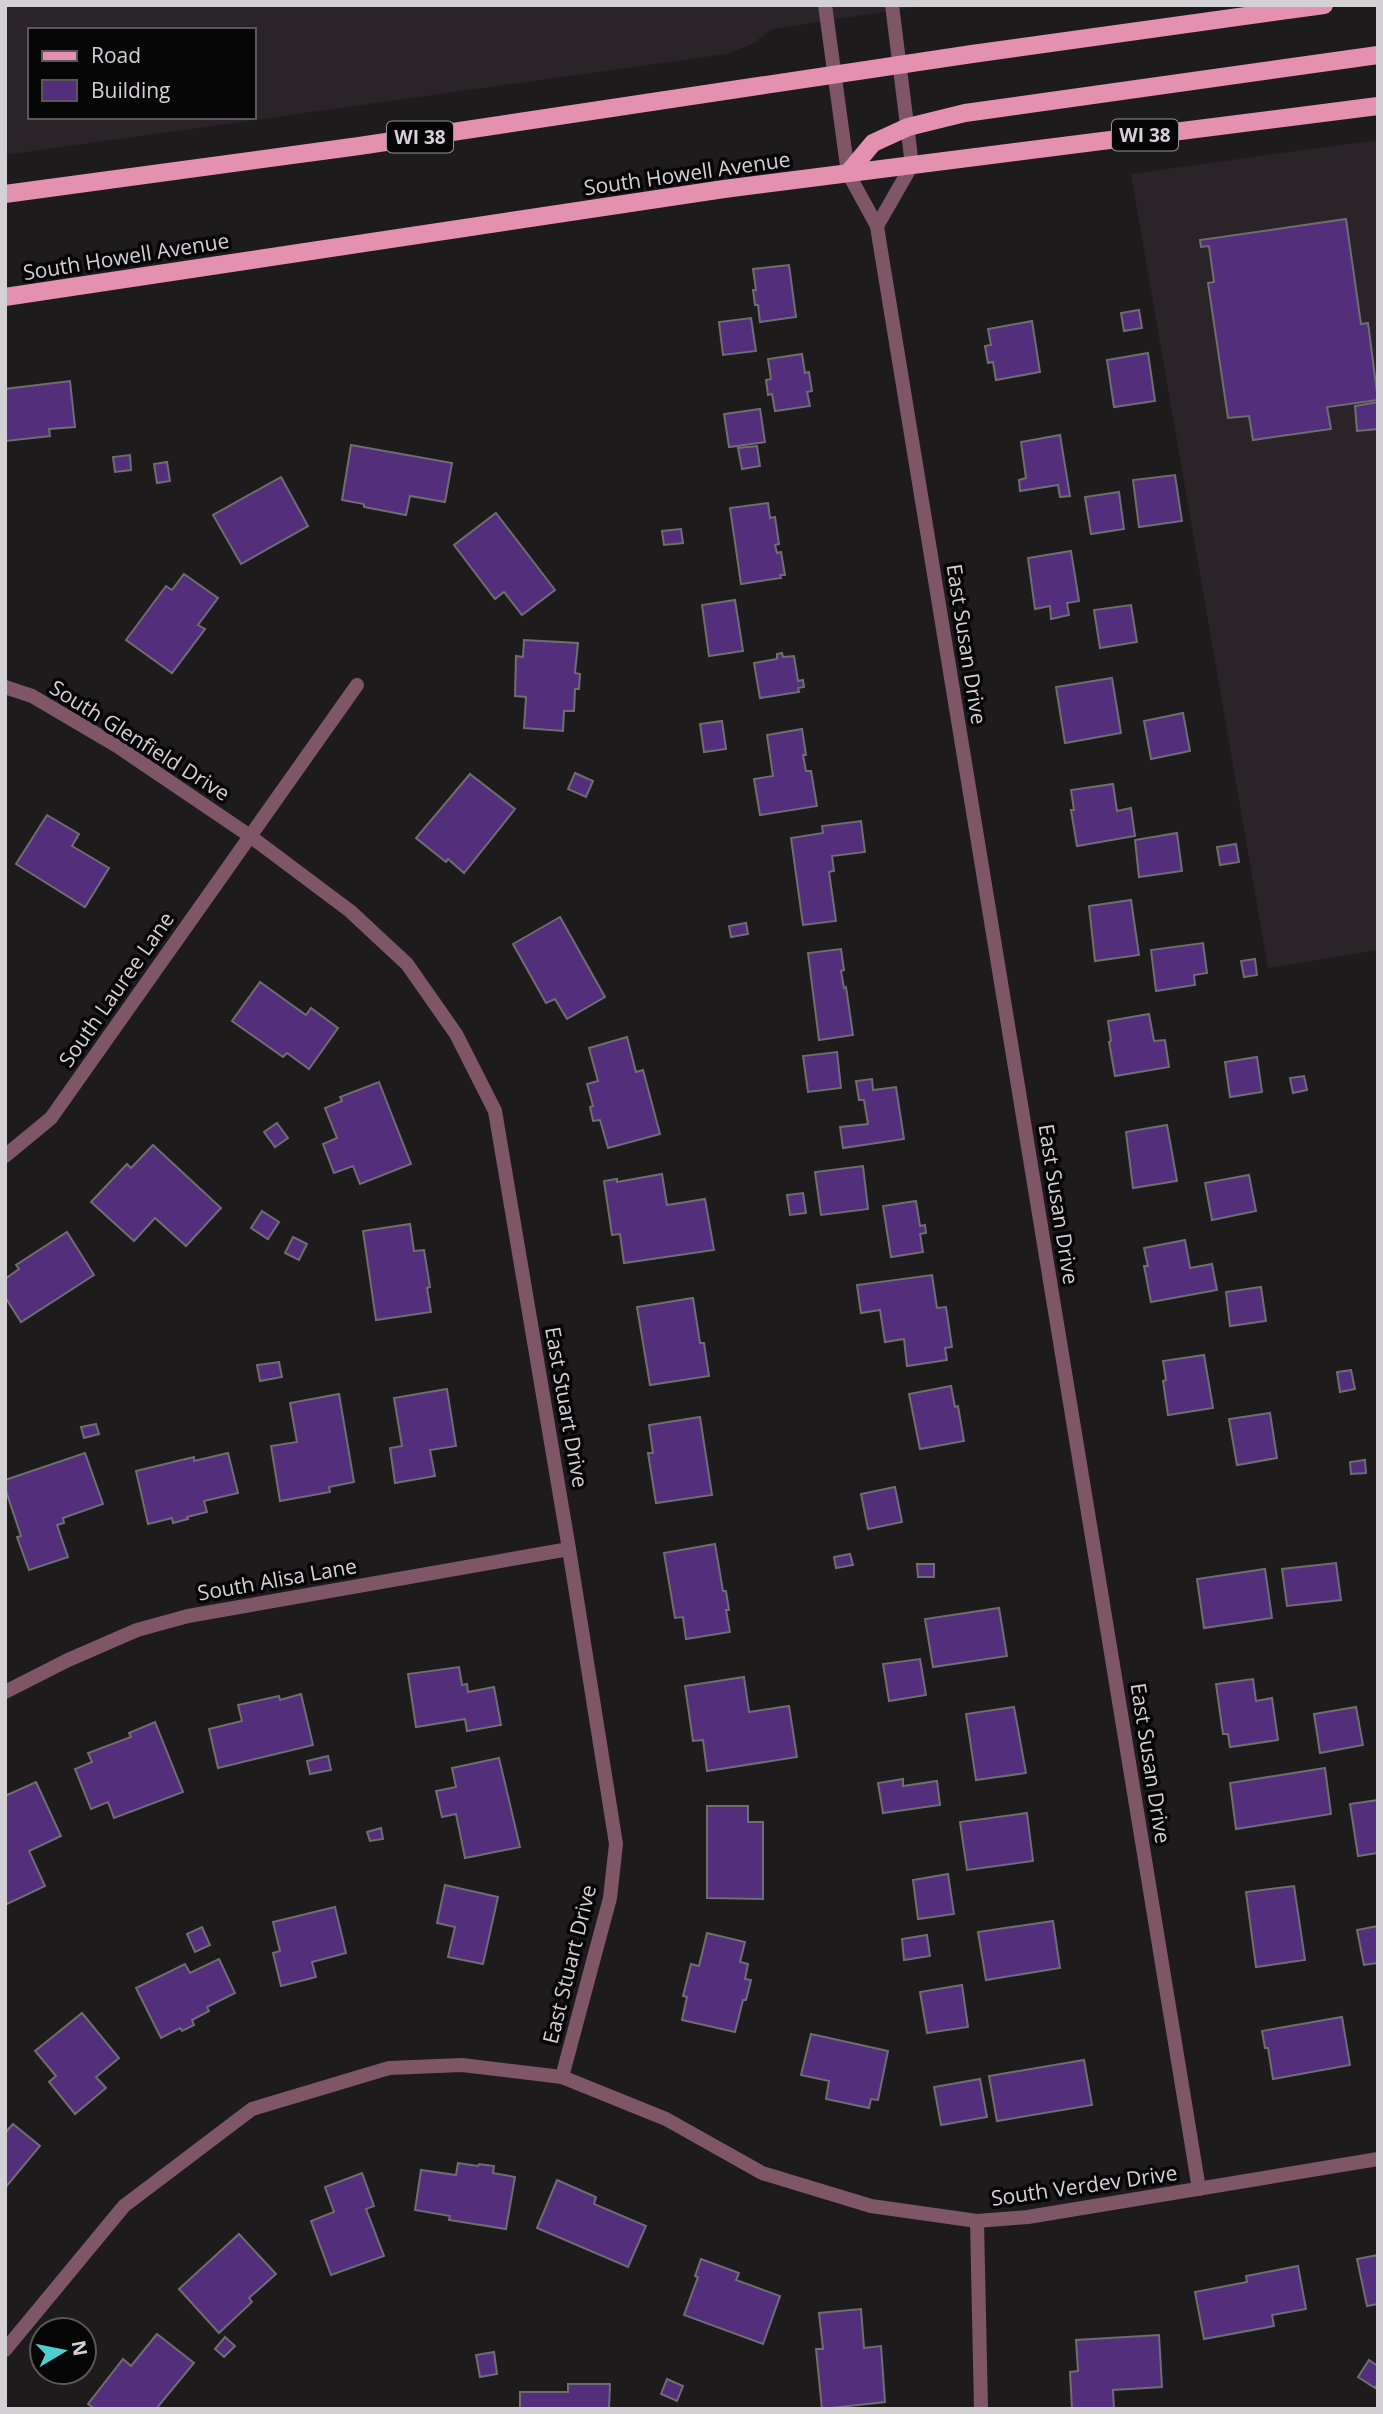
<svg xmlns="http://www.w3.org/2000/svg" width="1383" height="2414" viewBox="0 0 1383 2414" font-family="'Open Sans',sans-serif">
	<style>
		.built { fill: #2a2429; fill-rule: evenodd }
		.building { fill: #532e7b; stroke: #6f6d71; stroke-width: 2 }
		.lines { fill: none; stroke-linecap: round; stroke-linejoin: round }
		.minor { stroke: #7e5665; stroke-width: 14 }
		.primary { stroke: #e490af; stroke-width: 18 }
		.labels { text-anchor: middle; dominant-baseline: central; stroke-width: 7; stroke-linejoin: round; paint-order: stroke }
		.shield { fill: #070607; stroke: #969496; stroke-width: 2 }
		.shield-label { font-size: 19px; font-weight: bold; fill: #d3d1d3 }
		.street-label { font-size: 21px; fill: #d3d1d3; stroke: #070607 }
	</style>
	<rect width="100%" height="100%" fill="#1e1b1d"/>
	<g class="built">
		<path d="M 5,5 L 928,5 L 772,29 L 752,44 L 726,54 L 5,155 ZM 30,30 L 254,30 L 254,117 L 30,117 Z"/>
		<path d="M 1378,140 L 1378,950 L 1268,968 L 1131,174 Z"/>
	</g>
	<g class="building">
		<path d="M 1346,219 L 1361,324 L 1368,323 L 1378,400 L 1327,407 L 1331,429 L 1253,440 L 1249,416 L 1228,418 L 1208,283 L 1214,282 L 1209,246 L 1201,247 L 1200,240 Z"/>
		<path d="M 789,265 L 796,317 L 760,322 L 758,305 L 755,305 L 753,290 L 756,290 L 753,269 Z"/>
		<path d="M 1139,310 L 1142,328 L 1124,331 L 1121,313 Z"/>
		<path d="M 751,318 L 756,351 L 723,355 L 719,322 Z"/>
		<path d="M 1032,321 L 1040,372 L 996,380 L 993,362 L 988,363 L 985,346 L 991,345 L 988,329 Z"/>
		<path d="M 1148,353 L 1155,401 L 1114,407 L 1107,360 Z"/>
		<path d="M 802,354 L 805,373 L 809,372 L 812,391 L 807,392 L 810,406 L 775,411 L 772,394 L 768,395 L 766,380 L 771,379 L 768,359 Z"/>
		<path d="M 70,381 L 75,427 L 49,429 L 50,436 L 6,441 L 5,389 Z"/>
		<path d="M 1378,402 L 1378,429 L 1357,431 L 1355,406 Z"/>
		<path d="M 760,409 L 765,442 L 729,447 L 724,414 Z"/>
		<path d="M 1060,435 L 1070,496 L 1060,497 L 1058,485 L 1020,491 L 1019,480 L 1026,478 L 1021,442 Z"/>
		<path d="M 351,445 L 452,463 L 445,502 L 410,496 L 406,515 L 364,507 L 364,504 L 342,500 Z"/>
		<path d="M 757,446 L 760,466 L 742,469 L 738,448 Z"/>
		<path d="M 130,455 L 131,470 L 115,472 L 113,457 Z"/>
		<path d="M 167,462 L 170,481 L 157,483 L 154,464 Z"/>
		<path d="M 1175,475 L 1182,521 L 1139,527 L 1133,480 Z"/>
		<path d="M 281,477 L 308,526 L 241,564 L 213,515 Z"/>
		<path d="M 1119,492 L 1124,529 L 1091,534 L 1085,497 Z"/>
		<path d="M 768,503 L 770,518 L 775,517 L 779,544 L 775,545 L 777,553 L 781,552 L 785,575 L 780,575 L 781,578 L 741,584 L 730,508 Z"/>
		<path d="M 496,513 L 555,590 L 522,615 L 504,592 L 495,599 L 454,545 Z"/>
		<path d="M 681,529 L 683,543 L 664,545 L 662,531 Z"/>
		<path d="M 1071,551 L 1079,601 L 1067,603 L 1069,615 L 1051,619 L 1050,606 L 1035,609 L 1028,558 Z"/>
		<path d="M 184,574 L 218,598 L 198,625 L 205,629 L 172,673 L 126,640 L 166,586 L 172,590 Z"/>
		<path d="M 735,600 L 743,651 L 709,656 L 702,605 Z"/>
		<path d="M 1131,605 L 1137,642 L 1100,648 L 1094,610 Z"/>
		<path d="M 524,640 L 578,643 L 575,673 L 580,674 L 579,689 L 575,689 L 574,711 L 564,711 L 563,731 L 524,728 L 526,697 L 515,696 L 516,656 L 523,657 Z"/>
		<path d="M 782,653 L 783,657 L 794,656 L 798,681 L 803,680 L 804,687 L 798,688 L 799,692 L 760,698 L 754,663 L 777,659 L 777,654 Z"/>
		<path d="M 1112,678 L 1121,733 L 1065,743 L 1056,687 Z"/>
		<path d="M 1183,713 L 1190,751 L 1151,759 L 1144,721 Z"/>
		<path d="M 722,721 L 726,749 L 704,752 L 700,724 Z"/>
		<path d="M 802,729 L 806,755 L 803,755 L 806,771 L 811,771 L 817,806 L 760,815 L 754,779 L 773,776 L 767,735 Z"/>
		<path d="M 575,773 L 593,781 L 586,797 L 568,789 Z"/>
		<path d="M 470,774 L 515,809 L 464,873 L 448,859 L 446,862 L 416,838 Z"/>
		<path d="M 1113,784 L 1117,811 L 1131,808 L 1135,836 L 1077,846 L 1071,810 L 1074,810 L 1071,790 Z"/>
		<path d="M 47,815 L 79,834 L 72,846 L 109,868 L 85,907 L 16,864 Z"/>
		<path d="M 861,821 L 865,852 L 832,856 L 834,871 L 829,872 L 836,921 L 803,925 L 791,838 L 823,833 L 822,826 Z"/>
		<path d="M 1177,833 L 1182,871 L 1139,877 L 1135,840 Z"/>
		<path d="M 1236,844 L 1239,862 L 1220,865 L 1217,847 Z"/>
		<path d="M 1131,900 L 1139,955 L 1095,961 L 1089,906 Z"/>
		<path d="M 560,917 L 605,997 L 567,1019 L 555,999 L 546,1003 L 513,944 Z"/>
		<path d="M 746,923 L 748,934 L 731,937 L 729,926 Z"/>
		<path d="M 1203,943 L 1207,973 L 1194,975 L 1195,985 L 1156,991 L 1151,950 Z"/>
		<path d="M 841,949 L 844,970 L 841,971 L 844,988 L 846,987 L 853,1035 L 819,1040 L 808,953 Z"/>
		<path d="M 1255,959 L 1257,975 L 1244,977 L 1241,961 Z"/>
		<path d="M 260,982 L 306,1015 L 311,1008 L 338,1028 L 309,1069 L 287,1053 L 283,1057 L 232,1021 Z"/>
		<path d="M 1149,1014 L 1154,1041 L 1165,1040 L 1169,1067 L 1115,1076 L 1109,1042 L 1111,1041 L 1108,1021 Z"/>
		<path d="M 627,1037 L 636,1072 L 643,1070 L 660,1134 L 608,1148 L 600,1120 L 593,1121 L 590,1107 L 593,1106 L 587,1084 L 598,1081 L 589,1048 Z"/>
		<path d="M 837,1052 L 841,1088 L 808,1092 L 803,1056 Z"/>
		<path d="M 1257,1057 L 1262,1092 L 1230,1097 L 1225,1062 Z"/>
		<path d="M 1304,1076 L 1307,1090 L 1293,1093 L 1290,1078 Z"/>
		<path d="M 872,1079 L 873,1090 L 896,1087 L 904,1139 L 843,1148 L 840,1127 L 868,1124 L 864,1100 L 859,1100 L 856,1081 Z"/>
		<path d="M 379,1082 L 411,1164 L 360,1184 L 353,1166 L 334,1173 L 323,1144 L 337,1138 L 325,1108 L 342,1101 L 340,1097 Z"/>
		<path d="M 277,1123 L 288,1138 L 275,1147 L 264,1132 Z"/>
		<path d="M 1167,1125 L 1177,1181 L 1133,1188 L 1126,1132 Z"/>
		<path d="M 153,1145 L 221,1208 L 186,1246 L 155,1218 L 134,1241 L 91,1202 L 127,1164 L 131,1168 Z"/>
		<path d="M 863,1166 L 868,1209 L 821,1215 L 815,1172 Z"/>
		<path d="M 662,1174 L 667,1205 L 705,1199 L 714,1250 L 624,1263 L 620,1234 L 612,1235 L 604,1181 L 617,1179 L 617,1182 Z"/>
		<path d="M 1249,1175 L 1256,1211 L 1212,1220 L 1205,1183 Z"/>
		<path d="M 803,1193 L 806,1213 L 790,1215 L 787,1195 Z"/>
		<path d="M 916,1201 L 920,1226 L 925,1225 L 926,1233 L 920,1234 L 923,1252 L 891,1257 L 883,1206 Z"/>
		<path d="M 262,1211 L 279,1222 L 268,1239 L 251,1228 Z"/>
		<path d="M 410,1224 L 414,1251 L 424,1250 L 430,1287 L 427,1288 L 431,1312 L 376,1320 L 363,1231 Z"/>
		<path d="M 67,1232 L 94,1275 L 21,1322 L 5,1297 L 5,1279 L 19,1269 L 16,1265 Z"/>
		<path d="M 293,1237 L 307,1244 L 299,1260 L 285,1253 Z"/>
		<path d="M 1185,1240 L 1190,1268 L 1212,1264 L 1217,1290 L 1151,1302 L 1144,1266 L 1148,1266 L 1144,1248 Z"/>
		<path d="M 932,1275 L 937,1308 L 946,1307 L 952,1347 L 945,1348 L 947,1360 L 907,1366 L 904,1339 L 885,1342 L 880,1310 L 861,1313 L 857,1285 Z"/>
		<path d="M 1261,1287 L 1266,1321 L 1230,1326 L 1226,1292 Z"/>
		<path d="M 693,1298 L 700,1343 L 704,1343 L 709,1376 L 650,1385 L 637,1307 Z"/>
		<path d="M 1204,1355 L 1213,1408 L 1168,1415 L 1163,1381 L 1166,1380 L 1163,1361 Z"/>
		<path d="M 279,1362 L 282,1377 L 260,1381 L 257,1365 Z"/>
		<path d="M 1351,1370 L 1355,1389 L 1340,1392 L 1337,1372 Z"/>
		<path d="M 951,1386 L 955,1407 L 958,1406 L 964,1441 L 920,1449 L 909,1394 Z"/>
		<path d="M 447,1389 L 456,1446 L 430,1450 L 435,1476 L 395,1483 L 390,1448 L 402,1446 L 394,1398 Z"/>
		<path d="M 339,1394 L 354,1482 L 329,1487 L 330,1492 L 280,1501 L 271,1446 L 297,1442 L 290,1403 Z"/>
		<path d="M 1270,1413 L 1277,1458 L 1237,1465 L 1229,1419 Z"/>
		<path d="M 700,1417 L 712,1495 L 656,1503 L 648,1453 L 653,1453 L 649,1425 Z"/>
		<path d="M 96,1424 L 99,1434 L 84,1438 L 81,1427 Z"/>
		<path d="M 85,1453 L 103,1504 L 63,1518 L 64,1523 L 57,1525 L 68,1557 L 29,1570 L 17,1537 L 21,1536 L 5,1488 L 5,1480 Z"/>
		<path d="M 228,1453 L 238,1493 L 204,1501 L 207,1512 L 187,1517 L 188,1519 L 173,1523 L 172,1518 L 148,1524 L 136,1471 L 194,1457 L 194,1461 Z"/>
		<path d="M 1365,1460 L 1366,1473 L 1351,1474 L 1350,1462 Z"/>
		<path d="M 895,1487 L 902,1522 L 868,1529 L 861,1494 Z"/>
		<path d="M 715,1544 L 723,1591 L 726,1591 L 729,1610 L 726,1610 L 730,1632 L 686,1639 L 683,1617 L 675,1618 L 664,1553 Z"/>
		<path d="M 850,1554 L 853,1565 L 836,1568 L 834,1557 Z"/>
		<path d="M 1336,1563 L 1341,1600 L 1287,1606 L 1282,1569 Z"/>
		<path d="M 917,1564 L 934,1564 L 934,1577 L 918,1577 Z"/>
		<path d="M 1265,1569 L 1272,1618 L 1204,1628 L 1197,1579 Z"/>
		<path d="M 999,1608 L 1007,1656 L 933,1667 L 925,1619 Z"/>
		<path d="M 920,1659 L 926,1695 L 889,1701 L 883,1664 Z"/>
		<path d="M 459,1667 L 462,1685 L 467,1684 L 468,1692 L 494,1687 L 501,1725 L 467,1731 L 465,1719 L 416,1727 L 408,1674 Z"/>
		<path d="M 744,1677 L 749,1712 L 789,1706 L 797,1757 L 707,1771 L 703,1740 L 693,1741 L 685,1686 Z"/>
		<path d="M 1253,1679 L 1256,1701 L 1272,1698 L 1278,1740 L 1230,1747 L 1228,1734 L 1223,1734 L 1216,1684 Z"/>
		<path d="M 301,1694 L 313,1745 L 218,1768 L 209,1729 L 242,1721 L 238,1705 L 279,1696 L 280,1700 Z"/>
		<path d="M 1014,1707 L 1026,1773 L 976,1780 L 966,1714 Z"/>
		<path d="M 1356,1707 L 1363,1745 L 1320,1753 L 1314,1714 Z"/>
		<path d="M 155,1722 L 183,1792 L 114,1818 L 108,1802 L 91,1809 L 75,1769 L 92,1762 L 88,1753 L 131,1737 L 129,1733 Z"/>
		<path d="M 328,1756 L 331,1770 L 310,1774 L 307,1761 Z"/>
		<path d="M 499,1758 L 520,1847 L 465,1858 L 456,1814 L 442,1817 L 436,1791 L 456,1787 L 452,1768 Z"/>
		<path d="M 1325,1768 L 1331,1814 L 1236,1829 L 1230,1783 Z"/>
		<path d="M 903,1779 L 903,1786 L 937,1781 L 940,1805 L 883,1813 L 878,1783 Z"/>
		<path d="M 36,1782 L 61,1836 L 29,1851 L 45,1886 L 5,1905 L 5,1796 Z"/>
		<path d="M 1378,1800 L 1378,1853 L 1358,1856 L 1350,1804 Z"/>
		<path d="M 707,1806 L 748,1806 L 748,1822 L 763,1822 L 763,1899 L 707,1898 Z"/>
		<path d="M 1027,1813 L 1033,1861 L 967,1870 L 960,1822 Z"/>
		<path d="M 381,1828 L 383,1839 L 370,1841 L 367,1832 Z"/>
		<path d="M 948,1874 L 954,1914 L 918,1919 L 913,1880 Z"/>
		<path d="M 445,1885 L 498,1897 L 483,1964 L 448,1957 L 455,1927 L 437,1923 Z"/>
		<path d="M 1294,1886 L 1305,1960 L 1256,1967 L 1246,1892 Z"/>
		<path d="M 335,1907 L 346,1953 L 312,1962 L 316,1977 L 281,1986 L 273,1953 L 280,1951 L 273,1922 Z"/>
		<path d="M 1053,1921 L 1060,1968 L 986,1980 L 978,1932 Z"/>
		<path d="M 1378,1926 L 1378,1963 L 1364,1965 L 1357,1930 Z"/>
		<path d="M 202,1927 L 210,1945 L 195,1952 L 187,1934 Z"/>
		<path d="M 707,1933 L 745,1942 L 740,1962 L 748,1964 L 745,1979 L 751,1980 L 746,2000 L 743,2000 L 735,2032 L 682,2020 L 687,1997 L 683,1996 L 691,1964 L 699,1966 Z"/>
		<path d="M 927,1935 L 930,1956 L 904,1960 L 902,1939 Z"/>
		<path d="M 219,1959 L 235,1993 L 207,2007 L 209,2011 L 192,2020 L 194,2025 L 182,2031 L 180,2028 L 161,2038 L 136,1988 L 185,1964 L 190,1973 Z"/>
		<path d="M 962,1985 L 968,2027 L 927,2033 L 920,1992 Z"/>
		<path d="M 82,2013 L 119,2058 L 96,2077 L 106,2088 L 75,2114 L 49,2082 L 56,2076 L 35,2051 Z"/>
		<path d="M 1342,2017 L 1350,2065 L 1273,2079 L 1268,2048 L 1265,2048 L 1262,2031 Z"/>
		<path d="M 811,2034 L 888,2051 L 878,2100 L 871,2099 L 869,2108 L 826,2099 L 829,2081 L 801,2075 Z"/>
		<path d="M 1084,2060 L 1092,2105 L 997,2121 L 989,2076 Z"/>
		<path d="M 980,2079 L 987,2117 L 941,2125 L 934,2087 Z"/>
		<path d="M 13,2124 L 40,2146 L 5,2188 L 5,2133 Z"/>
		<path d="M 458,2163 L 478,2166 L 479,2164 L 494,2166 L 493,2173 L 515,2177 L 506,2229 L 449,2220 L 450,2216 L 415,2210 L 421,2170 L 456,2175 Z"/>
		<path d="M 362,2173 L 374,2206 L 366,2209 L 384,2256 L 331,2275 L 311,2221 L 334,2212 L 325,2187 Z"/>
		<path d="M 557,2180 L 596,2197 L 594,2204 L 646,2226 L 628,2267 L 537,2228 Z"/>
		<path d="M 239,2234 L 276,2274 L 249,2298 L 252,2302 L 219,2333 L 179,2289 Z"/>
		<path d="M 1378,2255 L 1378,2304 L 1367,2306 L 1357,2259 Z"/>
		<path d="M 701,2259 L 739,2273 L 736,2280 L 780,2296 L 763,2344 L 684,2315 L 698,2277 L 695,2276 Z"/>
		<path d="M 1298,2266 L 1306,2309 L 1272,2315 L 1274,2326 L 1204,2339 L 1195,2292 L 1247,2282 L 1246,2276 Z"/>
		<path d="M 861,2309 L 864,2348 L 881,2346 L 885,2402 L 822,2409 L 816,2349 L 823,2349 L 819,2313 Z"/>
		<path d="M 157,2334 L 194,2363 L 156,2409 L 95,2409 L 88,2404 L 123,2359 L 131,2366 Z"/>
		<path d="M 1159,2335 L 1162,2387 L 1113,2390 L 1114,2409 L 1072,2409 L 1070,2372 L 1078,2371 L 1076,2340 Z"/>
		<path d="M 225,2337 L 235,2346 L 224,2357 L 215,2349 Z"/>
		<path d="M 494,2352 L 497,2374 L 480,2377 L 476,2355 Z"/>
		<path d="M 1369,2360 L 1378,2366 L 1378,2383 L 1375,2388 L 1358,2377 Z"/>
		<path d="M 667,2379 L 683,2386 L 677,2401 L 661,2394 Z"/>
		<path d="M 568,2384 L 610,2384 L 609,2409 L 520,2409 L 520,2392 L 568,2392 Z"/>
	</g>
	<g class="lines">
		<g class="minor">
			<path d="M 825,5 L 848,173 L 877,226 L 879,239 L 1199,2189"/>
			<path d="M 877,226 L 912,165 L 892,5"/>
			<path d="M 5,687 L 32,696 L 117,746 L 250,836 L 350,911 L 407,964 L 456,1034 L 495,1111 L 569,1549 L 616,1844 L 610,1898 L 562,2077"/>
			<path d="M 5,1156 L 51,1118 L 357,685"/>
			<path d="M 5,1692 L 68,1660 L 137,1630 L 188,1616 L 569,1549"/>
			<path d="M 977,2221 L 981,2409"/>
			<path d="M 5,2350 L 124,2206 L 252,2109 L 389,2068 L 462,2065 L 562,2077 L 666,2119 L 762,2173 L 871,2206 L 977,2221 L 1028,2217 L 1378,2159"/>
		</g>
		<g class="primary">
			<path d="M 848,173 L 873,143 L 908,127 L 965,113 L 1378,55"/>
			<path d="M 5,194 L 359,146 L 972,54 L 1324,5"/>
			<path d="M 5,297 L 724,189 L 1378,106"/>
		</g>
	</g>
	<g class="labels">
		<g class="shield">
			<rect x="1112" y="119.5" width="66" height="31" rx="5"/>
			<rect x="387" y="121.5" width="66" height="31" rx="5"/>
		</g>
		<g class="shield-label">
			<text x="1145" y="135">WI 38</text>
			<text x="420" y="137">WI 38</text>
		</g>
		<g class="street-label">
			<text transform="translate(687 173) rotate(-8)">South Howell Avenue</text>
			<text transform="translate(126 256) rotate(-9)">South Howell Avenue</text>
			<text transform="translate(967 644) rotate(81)">East Susan Drive</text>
			<text transform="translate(140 740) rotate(32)">South Glenfield Drive</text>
			<text transform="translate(116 989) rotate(-55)">South Lauree Lane</text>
			<text transform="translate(1059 1204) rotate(81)">East Susan Drive</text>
			<text transform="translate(567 1407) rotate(80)">East Stuart Drive</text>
			<text transform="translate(277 1579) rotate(-10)">South Alisa Lane</text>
			<text transform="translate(1151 1763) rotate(81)">East Susan Drive</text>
			<text transform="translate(569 1964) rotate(-76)">East Stuart Drive</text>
			<text transform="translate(1084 2185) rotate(-8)">South Verdev Drive</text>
		</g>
	</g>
	<rect width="1383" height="2414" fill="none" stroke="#d3d1d3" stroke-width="14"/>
	<rect x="28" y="28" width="228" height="91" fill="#070607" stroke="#595759" stroke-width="2"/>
	<rect x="42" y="51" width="35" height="10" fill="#e490af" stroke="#595759" stroke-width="2"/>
	<text x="91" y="63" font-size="21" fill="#d3d1d3">Road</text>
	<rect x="42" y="80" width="35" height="21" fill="#532e7b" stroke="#595759" stroke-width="2"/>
	<text x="91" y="98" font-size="21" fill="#d3d1d3">Building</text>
	<g transform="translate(63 2351) rotate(80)"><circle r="33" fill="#070607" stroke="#595759" stroke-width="2"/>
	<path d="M0-5L12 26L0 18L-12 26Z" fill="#52cdcf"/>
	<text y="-10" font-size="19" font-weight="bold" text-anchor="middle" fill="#d3d1d3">N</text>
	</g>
</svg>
